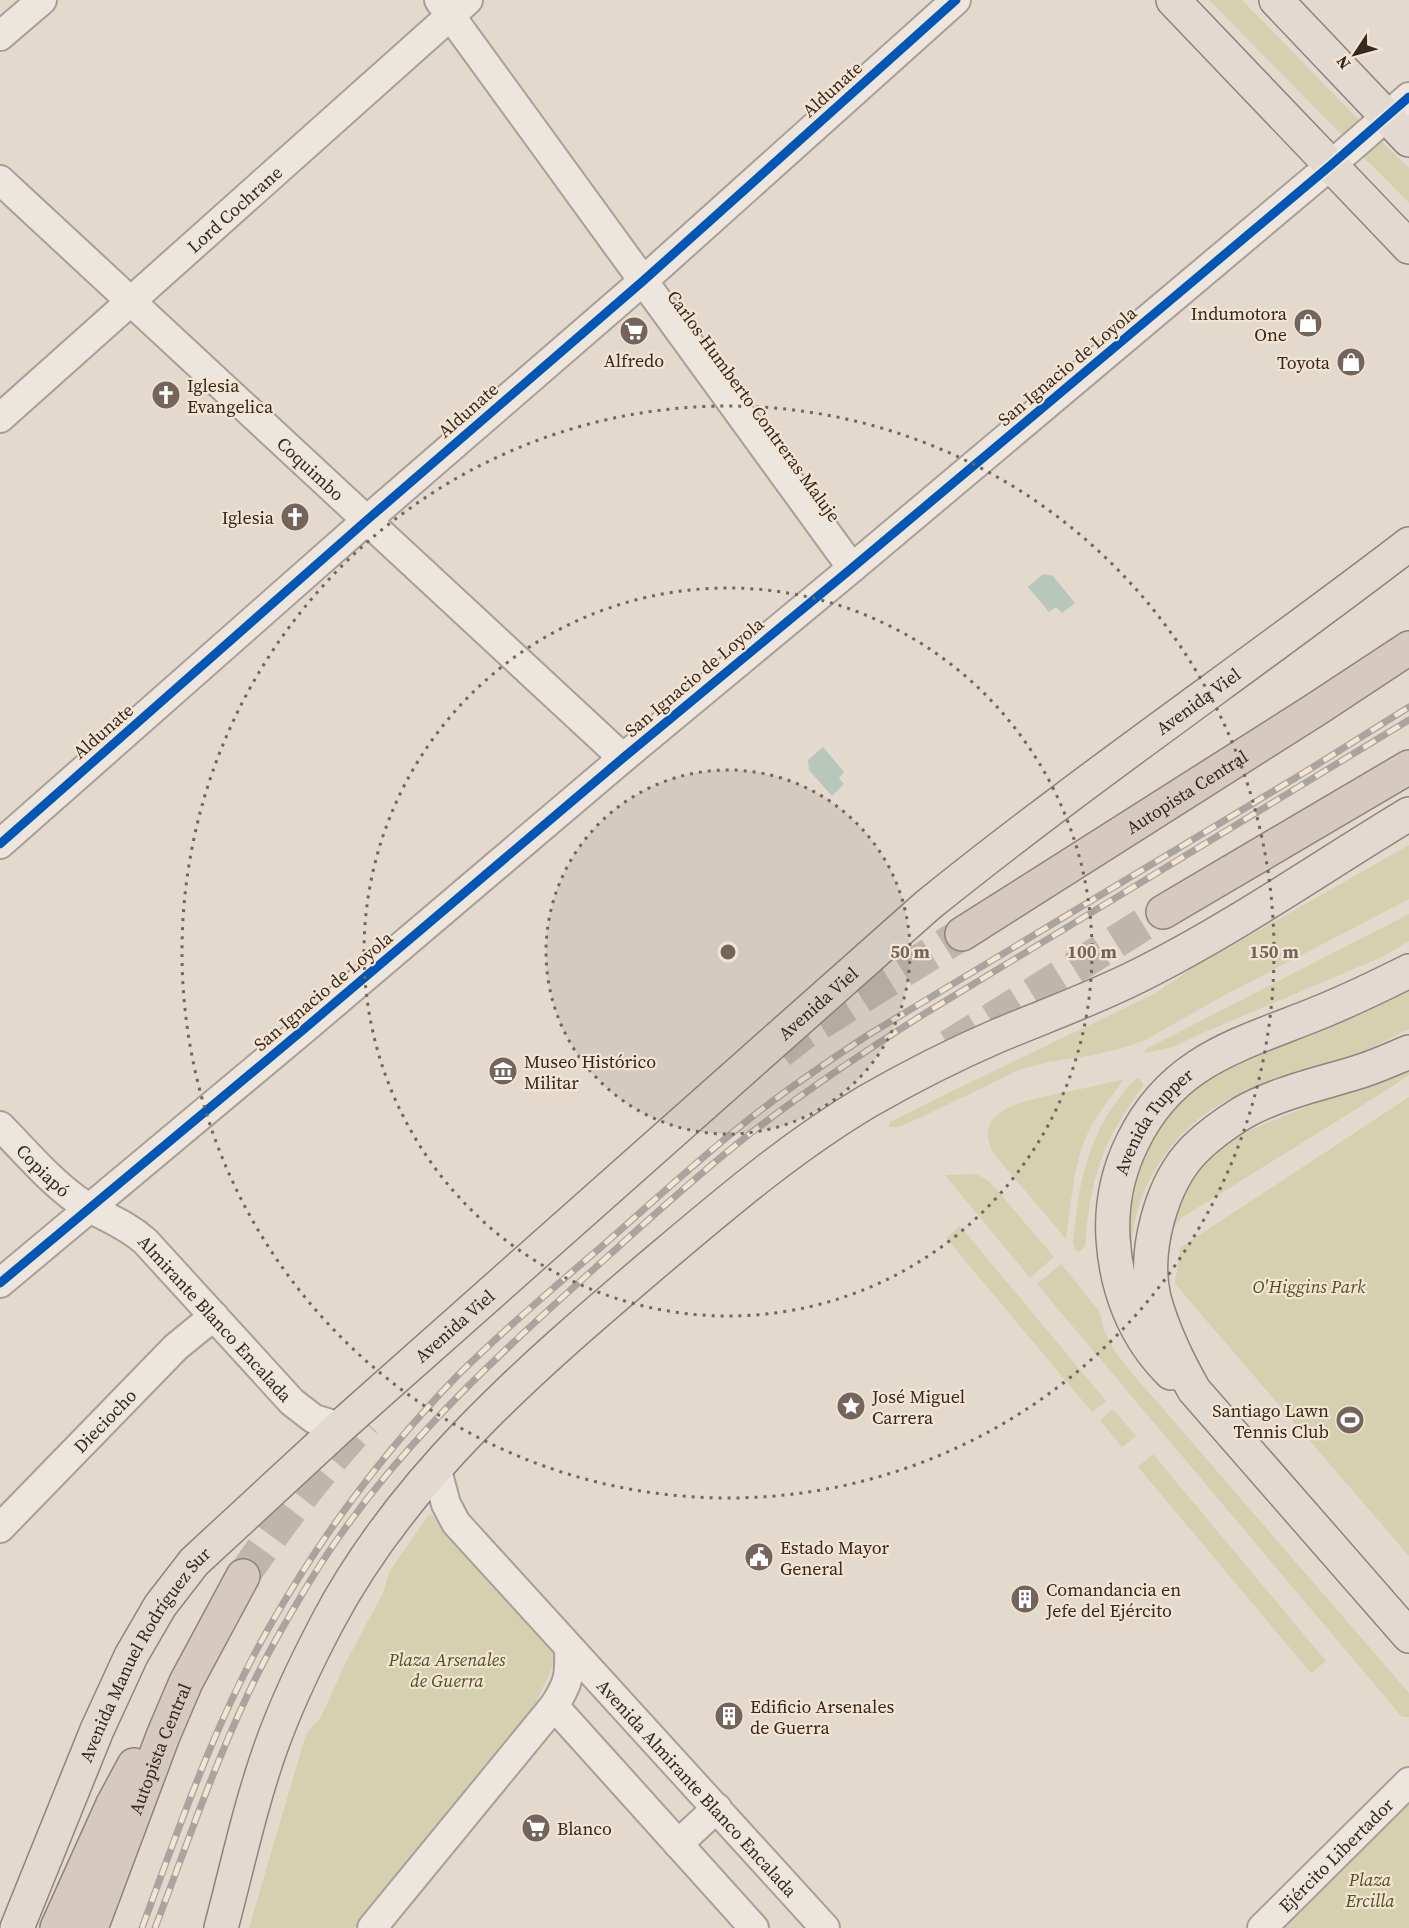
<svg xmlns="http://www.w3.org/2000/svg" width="1409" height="1928" viewBox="0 0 1409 1928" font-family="'Source Serif 4',serif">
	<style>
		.green { fill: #d5d0b0 }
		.water { fill: #b8c7bc }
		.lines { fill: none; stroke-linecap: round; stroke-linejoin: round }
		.highway-tunnel { stroke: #c0b5aa; stroke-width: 33; stroke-dasharray: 33 16; stroke-linecap: butt }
		.minor-casing { stroke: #a89f96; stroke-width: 32 }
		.major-casing { stroke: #8e847d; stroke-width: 36 }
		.highway-casing { stroke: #8e847d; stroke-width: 36 }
		.minor { stroke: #ece6de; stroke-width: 28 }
		.major { stroke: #e2dad0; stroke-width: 33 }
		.highway { stroke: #d6c9be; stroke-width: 33 }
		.rail-casing { stroke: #aba49e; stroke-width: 7 }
		.rail { stroke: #f4e5d3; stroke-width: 4.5; stroke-dasharray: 14; stroke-linecap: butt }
		.cycleway-casing { stroke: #f4e5d3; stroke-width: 13 }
		.cycleway { stroke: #0057b8; stroke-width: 9 }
		.ring { fill: none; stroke: #73655c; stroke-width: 3; stroke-dasharray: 3 6 }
		.labels { text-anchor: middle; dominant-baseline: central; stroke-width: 4.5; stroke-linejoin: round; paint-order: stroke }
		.street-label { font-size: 18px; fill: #36271f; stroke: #f4e5d3 }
		.poi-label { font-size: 18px; fill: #36271f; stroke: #f4e5d3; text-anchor: start }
		.park-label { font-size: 18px; font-style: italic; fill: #4e5226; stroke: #f4e5d3 }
		.centre { fill: #73655c; stroke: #f4e5d3; stroke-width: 3 }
		.ring-label { font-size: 18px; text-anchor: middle; font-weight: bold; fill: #73655c; stroke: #f4e5d3; stroke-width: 4.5; stroke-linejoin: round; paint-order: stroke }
	</style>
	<rect width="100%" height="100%" fill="#e3d9cd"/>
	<g class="green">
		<path d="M 1209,0 L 1242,0 L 1353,114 L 1409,168 L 1409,203 Z"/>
		<path d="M 1409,845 L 1409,899 L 1225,995 L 1147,1039 L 1126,1047 L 1094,1055 L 1048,1062 L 1019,1070 L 926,1115 L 899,1127 L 889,1127 L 890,1122 L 944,1095 L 1154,994 L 1196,966 Z"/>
		<path d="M 1409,914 L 1409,941 L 1382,957 L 1200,1034 L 1173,1047 L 1144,1053 L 1146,1049 Z"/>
		<path d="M 1409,988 L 1409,1029 L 1369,1049 L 1228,1100 C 1173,1128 1130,1191 1132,1255 C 1132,1265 1134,1276 1136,1287 L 1122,1204 L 1158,1117 L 1214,1072 Z"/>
		<path d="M 1409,1065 L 1409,1075 L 1382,1093 L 1181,1218 L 1172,1230 L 1163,1234 L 1196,1167 L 1228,1139 Z"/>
		<path d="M 1139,1078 L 1144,1085 C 1103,1139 1090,1178 1085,1246 L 1079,1252 L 1075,1250 L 1073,1243 C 1078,1191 1085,1144 1117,1101 C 1123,1093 1129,1083 1139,1078 Z"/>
		<path d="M 1124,1079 C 1114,1093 1103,1107 1094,1121 C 1073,1157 1072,1199 1066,1239 L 994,1154 C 968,1108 1031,1100 1061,1093 C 1082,1089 1103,1084 1124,1079 Z"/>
		<path d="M 1409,1097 L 1409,1556 L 1175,1284 L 1180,1248 Z"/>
		<path d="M 976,1174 L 990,1182 L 1054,1257 L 1030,1278 L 945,1175 Z"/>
		<path d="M 960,1226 L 1106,1401 L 1092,1412 L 946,1238 Z"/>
		<path d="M 1061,1264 L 1100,1312 L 1104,1331 L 1116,1353 L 1132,1373 L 1409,1693 L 1409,1717 L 1402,1717 L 1037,1284 Z"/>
		<path d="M 1113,1409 L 1136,1436 L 1122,1447 L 1100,1420 Z"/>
		<path d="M 1153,1454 L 1326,1661 L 1311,1673 L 1138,1467 Z"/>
		<path d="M 430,1513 L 560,1652 L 529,1716 L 354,1928 L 249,1928 L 306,1734 L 321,1717 L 343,1668 L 384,1591 L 389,1572 Z"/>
		<path d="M 1409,1795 L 1409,1928 L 1279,1928 Z"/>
	</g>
	<g class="water">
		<path d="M 1043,574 L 1053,576 L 1075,603 L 1062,613 L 1056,607 L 1049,612 L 1028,587 Z"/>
		<path d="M 823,747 L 844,772 L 839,778 L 844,784 L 832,796 L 809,770 L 808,760 Z"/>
	</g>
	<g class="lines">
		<g class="highway-tunnel">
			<path d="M 949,1046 L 1163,912"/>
			<path d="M 780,1052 L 803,1034 L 962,934"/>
			<path d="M 243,1576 C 281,1522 320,1470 365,1421"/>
		</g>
		<g class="minor-casing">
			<g id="minor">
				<path d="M 439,0 L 852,568"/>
				<path d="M 0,36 L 42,0"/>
				<path id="s1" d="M 0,180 L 623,758"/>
				<path id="s2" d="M 0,418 L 468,0"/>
				<path d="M 0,844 L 367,520 L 643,281 L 956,0"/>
				<path id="s3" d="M 0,1126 C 25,1151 49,1180 77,1200 C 100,1216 122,1221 145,1241 L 292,1402 L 314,1419 L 340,1427"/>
				<path d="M 0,1283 L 304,1029 L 623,758 L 852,568 L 1331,165 L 1409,97"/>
				<path id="s4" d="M 436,1467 L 446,1504 L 456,1523 L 825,1928"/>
				<path id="s5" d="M 0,1528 L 176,1347 L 214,1316"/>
				<path d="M 554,1706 L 754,1928"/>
				<path d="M 678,1844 L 717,1808"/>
				<path d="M 372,1928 L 554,1706 C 569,1683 570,1675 569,1648"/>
				<path id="s6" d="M 1262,1928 L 1409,1782"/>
			</g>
		</g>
		<g class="major-casing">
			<g id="major">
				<path d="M 1173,0 L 1409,247"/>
				<path d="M 1276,0 L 1409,140"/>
				<path d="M 1409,1052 C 1392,1059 1375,1067 1358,1072 C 1320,1084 1277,1093 1242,1113 C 1226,1123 1208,1136 1195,1149 C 1161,1183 1143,1252 1154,1298 C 1163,1331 1177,1360 1194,1390 L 1409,1636"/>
				<path id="s7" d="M 1171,1373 C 1134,1337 1116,1288 1113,1238 C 1111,1204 1118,1171 1133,1141 C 1174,1057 1244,1044 1323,1011 C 1352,999 1381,985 1409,971"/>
				<path id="s8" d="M 17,1928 L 97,1730 L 131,1656 L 160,1606 L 194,1562 L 340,1427 L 928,905 C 1084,779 1250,666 1409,544"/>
				<path d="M 221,1928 C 237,1868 250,1806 271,1747 C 286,1705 306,1663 327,1623 C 403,1478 529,1370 651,1266 C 721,1207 789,1148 868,1101 C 910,1077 953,1055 997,1036 C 1047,1015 1098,997 1146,972 C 1237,926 1321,867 1409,814"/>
			</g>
		</g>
		<g class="highway-casing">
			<g id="highway">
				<path d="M 1163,912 L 1409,767"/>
				<path id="s9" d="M 962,934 L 1318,708 L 1409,648"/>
				<path d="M 57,1928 L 113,1804 L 134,1765"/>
				<path id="s10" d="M 91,1928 L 163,1736 L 186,1682 L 243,1576"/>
			</g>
		</g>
		<use href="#minor" class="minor"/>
		<use href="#major" class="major"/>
		<use href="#highway" class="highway"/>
		<g class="rail-casing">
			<g id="rail">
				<path d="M 142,1928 C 180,1825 216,1719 271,1624 C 323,1533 386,1449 459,1374 C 504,1330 552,1289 600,1248 C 649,1205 697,1161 748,1120 C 786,1090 827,1062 868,1035 L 1310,769 L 1409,707"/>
				<path d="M 155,1928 C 185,1850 212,1770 248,1694 C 266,1655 288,1618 310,1581 C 382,1463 483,1368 585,1277 C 637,1230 688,1183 742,1140 C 800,1094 862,1053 924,1014 L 1409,720"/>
			</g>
		</g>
		<use href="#rail" class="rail"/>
		<g class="cycleway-casing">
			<g id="cycleway">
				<path d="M 0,844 L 367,520 L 643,281 L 956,0"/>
				<path d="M 0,1283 L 304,1029 L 623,758 L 852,568 L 1331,165 L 1409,97"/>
			</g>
		</g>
		<use href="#cycleway" class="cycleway"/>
	</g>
	<circle cx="728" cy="952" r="182" fill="#73655c" fill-opacity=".12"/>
	<g class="ring">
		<circle cx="728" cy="952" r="182"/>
		<circle cx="728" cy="952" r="364"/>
		<circle cx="728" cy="952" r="546"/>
	</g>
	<defs>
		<g id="shop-disc" transform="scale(1.5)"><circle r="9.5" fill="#73655c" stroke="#f4e5d3"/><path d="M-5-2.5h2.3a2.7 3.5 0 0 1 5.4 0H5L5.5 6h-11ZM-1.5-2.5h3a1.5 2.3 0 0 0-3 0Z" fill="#fff"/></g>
		<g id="supermarket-disc" transform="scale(1.5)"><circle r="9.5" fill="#73655c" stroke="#f4e5d3"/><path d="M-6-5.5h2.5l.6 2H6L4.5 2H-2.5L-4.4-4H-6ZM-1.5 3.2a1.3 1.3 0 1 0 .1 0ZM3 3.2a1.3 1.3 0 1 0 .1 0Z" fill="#fff"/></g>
		<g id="church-disc" transform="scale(1.5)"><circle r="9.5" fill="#73655c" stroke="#f4e5d3"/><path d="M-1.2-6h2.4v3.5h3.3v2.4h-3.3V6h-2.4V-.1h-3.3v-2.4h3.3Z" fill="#fff"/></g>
		<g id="museum-disc" transform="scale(1.5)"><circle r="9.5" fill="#73655c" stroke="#f4e5d3"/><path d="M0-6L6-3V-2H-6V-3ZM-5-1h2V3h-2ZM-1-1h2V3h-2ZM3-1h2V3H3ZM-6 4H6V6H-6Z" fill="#fff"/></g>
		<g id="sight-disc" transform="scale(1.5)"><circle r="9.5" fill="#73655c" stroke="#f4e5d3"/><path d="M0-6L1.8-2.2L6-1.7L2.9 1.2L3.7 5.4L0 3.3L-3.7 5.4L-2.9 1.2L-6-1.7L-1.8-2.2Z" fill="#fff"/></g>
		<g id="stadium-disc" transform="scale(1.5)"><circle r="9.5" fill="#73655c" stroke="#f4e5d3"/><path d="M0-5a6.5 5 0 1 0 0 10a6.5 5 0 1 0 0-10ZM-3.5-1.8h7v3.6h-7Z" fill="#fff"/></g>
		<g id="civic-disc" transform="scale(1.5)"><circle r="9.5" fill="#73655c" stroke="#f4e5d3"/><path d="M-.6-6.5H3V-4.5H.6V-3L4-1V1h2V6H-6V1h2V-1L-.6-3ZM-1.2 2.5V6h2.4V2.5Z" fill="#fff"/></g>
		<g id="building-disc" transform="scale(1.5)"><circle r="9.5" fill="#73655c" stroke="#f4e5d3"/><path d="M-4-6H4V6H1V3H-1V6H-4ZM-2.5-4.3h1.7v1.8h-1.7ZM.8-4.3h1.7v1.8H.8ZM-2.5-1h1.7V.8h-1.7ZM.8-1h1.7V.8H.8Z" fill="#fff"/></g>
	</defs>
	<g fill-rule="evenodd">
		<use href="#shop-disc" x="1308" y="323"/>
		<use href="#supermarket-disc" x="634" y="331"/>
		<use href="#shop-disc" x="1351" y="362"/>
		<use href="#church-disc" x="166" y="395"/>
		<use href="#church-disc" x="295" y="517"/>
		<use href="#museum-disc" x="503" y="1071"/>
		<use href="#sight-disc" x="851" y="1406"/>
		<use href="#stadium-disc" x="1350" y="1420"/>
		<use href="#civic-disc" x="759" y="1557"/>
		<use href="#building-disc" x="1025" y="1599"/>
		<use href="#building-disc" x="729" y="1716"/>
		<use href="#supermarket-disc" x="536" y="1828"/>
	</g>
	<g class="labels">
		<g class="street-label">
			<text transform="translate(832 89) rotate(-42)">Aldunate</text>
			<text stroke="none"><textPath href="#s2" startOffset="314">Lord Cochrane</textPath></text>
			<text transform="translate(1067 366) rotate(-40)">San Ignacio de Loyola</text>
			<text transform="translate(754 406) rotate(54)">Carlos Humberto Contreras Maluje</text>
			<text transform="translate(468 410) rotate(-41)">Aldunate</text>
			<text stroke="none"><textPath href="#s1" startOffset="424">Coquimbo</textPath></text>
			<text transform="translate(694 677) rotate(-40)">San Ignacio de Loyola</text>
			<text stroke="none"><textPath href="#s8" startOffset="1732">Avenida Viel</textPath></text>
			<text transform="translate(103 731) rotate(-41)">Aldunate</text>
			<text stroke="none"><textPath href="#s9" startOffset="266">Autopista Central</textPath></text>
			<text transform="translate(323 991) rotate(-40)">San Ignacio de Loyola</text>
			<text stroke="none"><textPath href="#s8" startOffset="1246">Avenida Viel</textPath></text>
			<text stroke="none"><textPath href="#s7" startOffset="278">Avenida Tupper</textPath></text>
			<text stroke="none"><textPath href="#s3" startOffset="62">Copiapó</textPath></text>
			<text stroke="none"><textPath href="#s3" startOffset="291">Almirante Blanco Encalada</textPath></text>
			<text stroke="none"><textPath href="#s8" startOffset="760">Avenida Viel</textPath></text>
			<text stroke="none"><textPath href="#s5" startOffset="150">Dieciocho</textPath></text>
			<text stroke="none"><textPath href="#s8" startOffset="303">Avenida Manuel Rodríguez Sur</textPath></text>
			<text stroke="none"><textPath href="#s10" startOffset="192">Autopista Central</textPath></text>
			<text stroke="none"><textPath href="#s4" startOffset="418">Avenida Almirante Blanco Encalada</textPath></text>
			<text stroke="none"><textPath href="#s6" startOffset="104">Ejército Libertador</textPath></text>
		</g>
		<g class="poi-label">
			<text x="1287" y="313" text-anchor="end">Indumotora<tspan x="1287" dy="21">One</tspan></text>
			<text x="634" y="360" text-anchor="middle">Alfredo</text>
			<text x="1330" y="362" text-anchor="end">Toyota</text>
			<text x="187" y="385">Iglesia<tspan x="187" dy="21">Evangelica</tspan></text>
			<text x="274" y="517" text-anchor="end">Iglesia</text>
			<text x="524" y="1061">Museo Histórico<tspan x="524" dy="21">Militar</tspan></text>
			<text x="872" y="1396">José Miguel<tspan x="872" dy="21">Carrera</tspan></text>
			<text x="1329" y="1410" text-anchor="end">Santiago Lawn<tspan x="1329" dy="21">Tennis Club</tspan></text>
			<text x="780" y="1547">Estado Mayor<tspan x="780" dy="21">General</tspan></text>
			<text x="1046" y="1589">Comandancia en<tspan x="1046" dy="21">Jefe del Ejército</tspan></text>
			<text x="750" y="1706">Edificio Arsenales<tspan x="750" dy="21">de Guerra</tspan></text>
			<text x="557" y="1828">Blanco</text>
		</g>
		<g class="park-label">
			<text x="1309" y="1286">O'Higgins Park</text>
			<text x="447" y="1659">Plaza Arsenales<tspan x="447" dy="21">de Guerra</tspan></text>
			<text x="1370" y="1879">Plaza<tspan x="1370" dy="21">Ercilla</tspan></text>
		</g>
	</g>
	<circle cx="728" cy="952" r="9" class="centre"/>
	<g class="ring-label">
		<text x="910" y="958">50 m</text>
		<text x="1092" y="958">100 m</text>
		<text x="1274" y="958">150 m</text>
	</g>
	<g transform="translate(1355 54) rotate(234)" stroke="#f4e5d3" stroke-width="4.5" paint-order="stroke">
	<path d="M0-4.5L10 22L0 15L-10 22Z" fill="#36271f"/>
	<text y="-9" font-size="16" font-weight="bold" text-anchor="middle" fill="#36271f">N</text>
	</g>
</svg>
